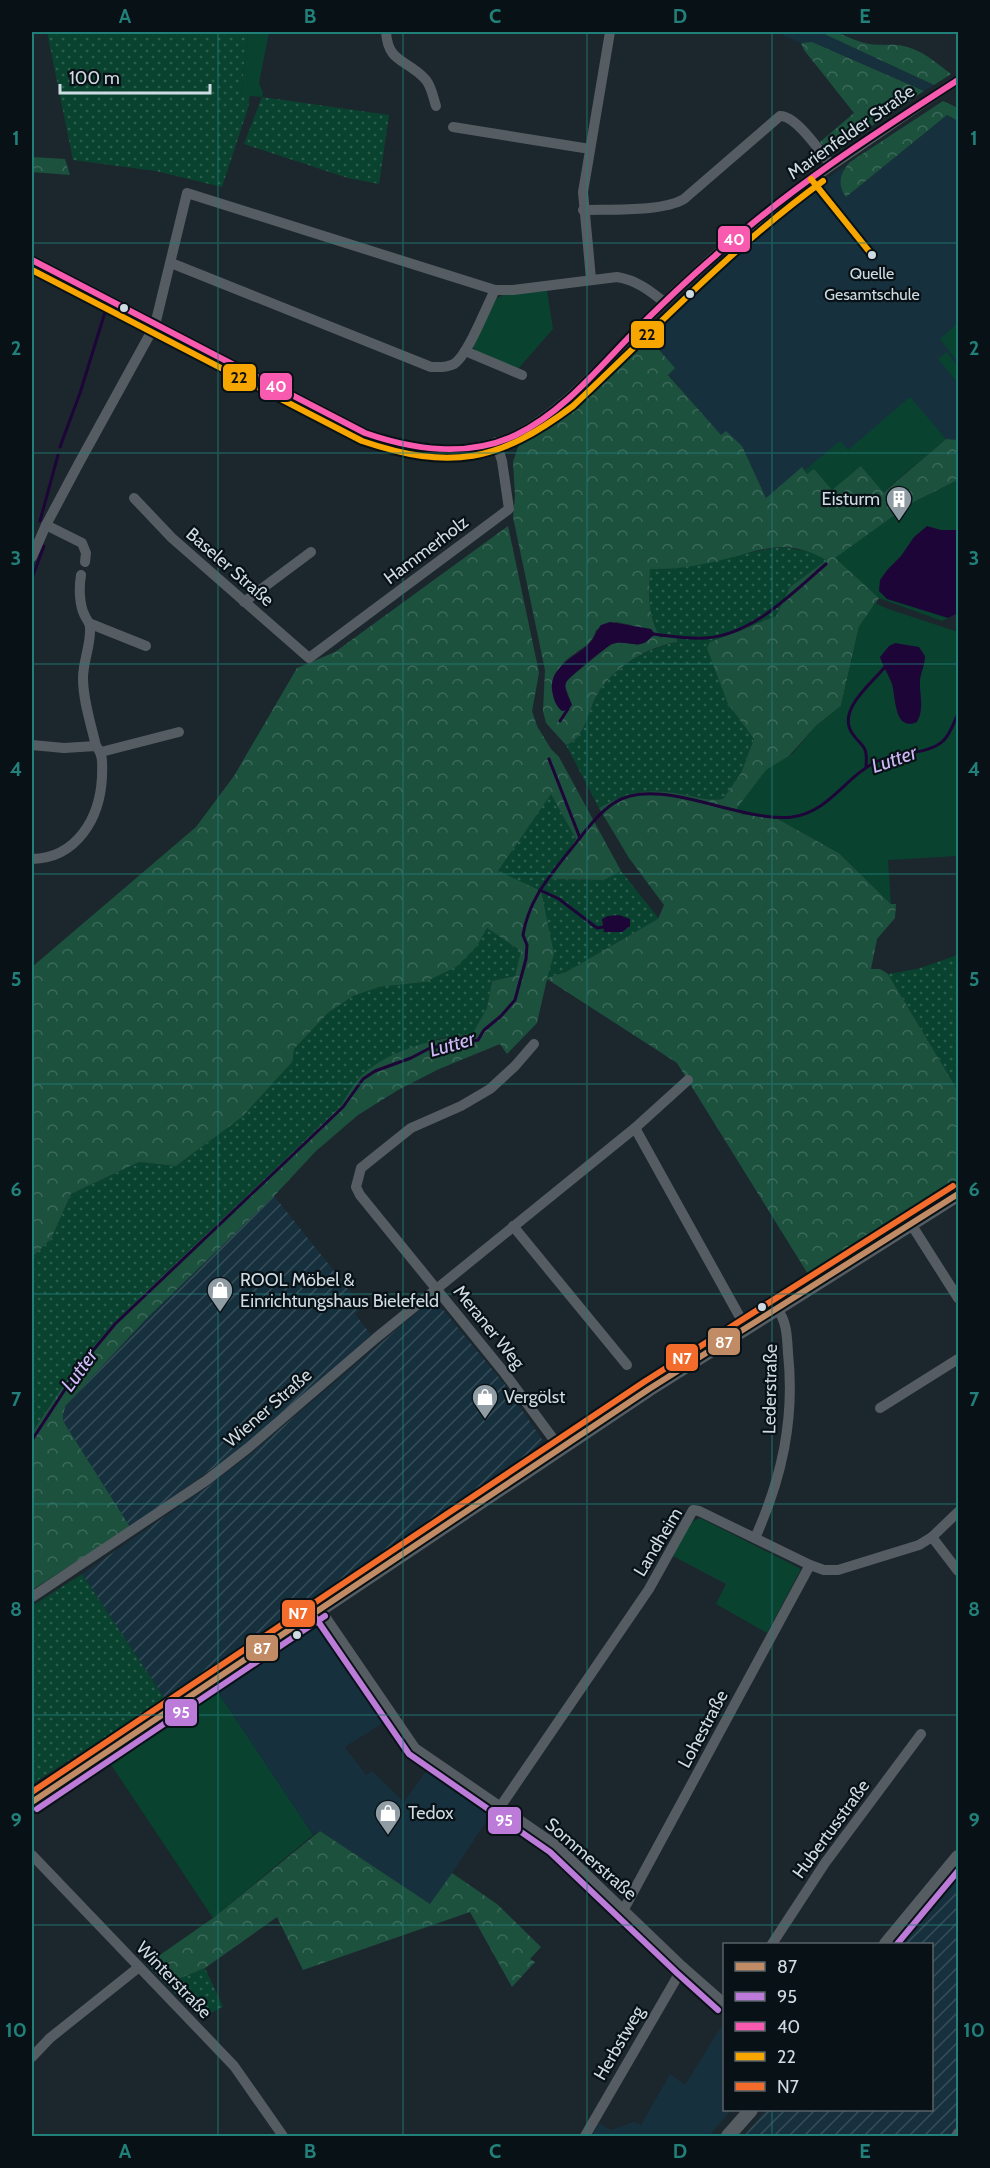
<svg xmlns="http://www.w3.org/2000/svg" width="990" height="2168" viewBox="0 0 990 2168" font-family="Cabin,sans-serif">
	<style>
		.built { fill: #16303d }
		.industrial { fill: url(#industrial-furrows) }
		.grass { fill: url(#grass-dots) }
		.forest { fill: url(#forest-crowns); fill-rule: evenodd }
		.green { fill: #094330 }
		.water { fill: #1e0538 }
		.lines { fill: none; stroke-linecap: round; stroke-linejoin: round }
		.stream { stroke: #1e0538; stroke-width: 3 }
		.minor { stroke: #555d63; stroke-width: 10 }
		.tertiary { stroke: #555d63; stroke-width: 14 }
		.secondary { stroke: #555d63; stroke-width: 15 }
		.bus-1-casing { stroke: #081116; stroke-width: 10 }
		.bus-2-casing { stroke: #081116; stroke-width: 10 }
		.bus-3-casing { stroke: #081116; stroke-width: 10 }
		.bus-4-casing { stroke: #081116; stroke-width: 10 }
		.bus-5-casing { stroke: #081116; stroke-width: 10 }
		.bus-1 { stroke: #c18c65; stroke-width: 6 }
		.bus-2 { stroke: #bd7bd9; stroke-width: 6 }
		.bus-3 { stroke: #f75aaf; stroke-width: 6 }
		.bus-4 { stroke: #f7a600; stroke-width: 6 }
		.bus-5 { stroke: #f36c2b; stroke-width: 6 }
		.grid { fill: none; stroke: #22807a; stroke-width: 1.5; stroke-opacity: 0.55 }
		.bus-dot { fill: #cfdbe2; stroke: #081116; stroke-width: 2 }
		.labels { text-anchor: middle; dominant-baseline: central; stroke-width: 4.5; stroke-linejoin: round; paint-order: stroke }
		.bus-label { font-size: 16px; fill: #cfdbe2; stroke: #081116 }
		.street-label { font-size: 18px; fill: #cfdbe2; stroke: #081116 }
		.poi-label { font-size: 18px; fill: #cfdbe2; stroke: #081116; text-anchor: start }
		.water-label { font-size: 20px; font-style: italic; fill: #d0b9f9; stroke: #081116 }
		.line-badge { stroke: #081116; stroke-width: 2 }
		.badge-label { font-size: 16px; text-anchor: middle; font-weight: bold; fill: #fff }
		.pale-badge-label { font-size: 16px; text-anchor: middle; font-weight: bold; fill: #111 }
		.neatline { fill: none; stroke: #22807a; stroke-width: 2 }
		.grid-label { font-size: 20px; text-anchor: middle; font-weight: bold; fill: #22807a }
	</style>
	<defs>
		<pattern id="industrial-furrows" width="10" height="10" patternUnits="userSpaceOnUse" patternTransform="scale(1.5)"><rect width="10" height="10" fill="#16303d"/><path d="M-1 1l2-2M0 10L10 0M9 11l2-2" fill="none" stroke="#374d59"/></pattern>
		<pattern id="grass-dots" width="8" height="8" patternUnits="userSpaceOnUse" patternTransform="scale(1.5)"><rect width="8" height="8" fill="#094330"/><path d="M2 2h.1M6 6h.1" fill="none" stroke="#2c5e4e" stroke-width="1.8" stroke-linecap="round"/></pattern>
		<pattern id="forest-crowns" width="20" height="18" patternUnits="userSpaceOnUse" patternTransform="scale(1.5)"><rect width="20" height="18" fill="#1c513e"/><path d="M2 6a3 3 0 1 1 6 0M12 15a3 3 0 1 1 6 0" fill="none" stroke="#3c695a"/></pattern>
	</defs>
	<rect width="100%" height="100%" fill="#1c272d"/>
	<g class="built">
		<path d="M 776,32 L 820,32 L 934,85 L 924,91 L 812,42 L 801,43 Z"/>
		<path d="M 947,115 L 958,121 L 958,440 L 946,439 L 766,498 L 742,446 L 721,436 L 668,374 L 674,369 L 645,334 L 678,303 L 680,304 L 692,293 L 691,291 L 737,248 L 787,208 L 850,162 L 843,169 L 846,197 Z"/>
		<path d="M 311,1627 L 323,1629 L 386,1721 L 345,1747 L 366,1775 L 372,1771 L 404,1802 L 428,1768 L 493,1811 L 431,1905 L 320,1831 L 313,1835 L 217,1691 Z"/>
		<path d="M 724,2022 L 724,2110 L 731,2110 L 709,2136 L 592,2136 L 599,2123 L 611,2130 L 634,2122 L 641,2125 L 670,2074 L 685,2085 Z"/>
	</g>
	<g class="industrial">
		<path d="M 274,1196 L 363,1307 L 355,1314 L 371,1335 L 247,1444 L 130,1527 L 63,1421 L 63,1414 L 66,1405 L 148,1317 Z"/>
		<path d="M 429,1302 L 439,1305 L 506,1386 L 543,1441 L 529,1454 L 165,1699 L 82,1574 L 209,1486 L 248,1456 Z"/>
		<path d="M 958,1877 L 958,2136 L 744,2136 L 766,2110 L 932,2110 L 932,1944 L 902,1944 Z"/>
	</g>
	<g class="grass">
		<path d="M 47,32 L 248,32 L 241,94 L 250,95 L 248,108 L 222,187 L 156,171 L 73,160 Z"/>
		<path d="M 262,97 L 389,115 L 379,184 L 348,178 L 244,144 Z"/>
		<path d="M 783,547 L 811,552 L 828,560 L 790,587 L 777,616 L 710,642 L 728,704 L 754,739 L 741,773 L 723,799 C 706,801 697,797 681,794 C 646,788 629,791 599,808 L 566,745 C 587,738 588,707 599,691 C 617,666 647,648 677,642 L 677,639 L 665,636 L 660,638 C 647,611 649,599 650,569 C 696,570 738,552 783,547 Z"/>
		<path d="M 551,793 L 576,839 L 551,879 L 604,880 L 621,871 L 659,919 L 566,972 L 547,978 L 498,871 Z"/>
		<path d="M 487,928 L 521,951 L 515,976 L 492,981 L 487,1008 L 473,1033 L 438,1039 L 360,1077 L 340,1107 L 142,1295 L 49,1406 L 32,1432 L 32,1257 L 51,1239 L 71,1194 L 139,1162 L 176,1166 L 242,1117 L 291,1062 L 294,1049 L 328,1013 L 353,996 L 379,987 L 425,982 L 477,946 Z"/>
		<path d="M 958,955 L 958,1091 L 888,974 L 917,969 Z"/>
		<path d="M 82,1574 L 165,1699 L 32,1784 L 32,1606 Z"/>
		<path d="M 205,1968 L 223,2007 L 200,2018 L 166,1984 Z"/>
	</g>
	<g class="forest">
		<path d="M 820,32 C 843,31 846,38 865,43 C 876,46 887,44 898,45 C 920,48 934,61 951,74 L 934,85 Z"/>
		<path d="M 812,42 L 924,91 L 830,154 L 820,142 L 854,113 L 804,50 L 801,43 Z"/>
		<path d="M 943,101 L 958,108 L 958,121 L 947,115 L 846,197 C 837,184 840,173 850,162 Z"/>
		<path d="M 32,157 L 65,159 L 70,175 L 32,172 Z"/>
		<path d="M 645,334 L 675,368 L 668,375 L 721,435 L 726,431 L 742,446 L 766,498 L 802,467 L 807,474 L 814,468 L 861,466 L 884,492 L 946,439 L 958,440 L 958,480 L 910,504 L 865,585 L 879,598 L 859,627 L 841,706 L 817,725 L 787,758 L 741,814 L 778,819 L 839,853 L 891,904 L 896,904 L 895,918 L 877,939 L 871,969 L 880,969 L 888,974 L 958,1091 L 958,1180 L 808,1274 L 677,1063 L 547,979 L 537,1023 L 507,1054 L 500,1044 L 439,1069 L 398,1090 L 358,1115 L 316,1151 L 274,1196 L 148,1317 L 66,1405 L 63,1414 L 63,1421 L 130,1527 L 32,1590 L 32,1432 L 78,1364 L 111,1326 L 142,1295 L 340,1107 C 346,1097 353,1084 361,1076 C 391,1048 435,1040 473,1033 L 487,1008 L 492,981 L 515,976 L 521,951 L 487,928 L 477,946 L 456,967 L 425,982 L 379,987 L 353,996 L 328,1013 L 294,1049 L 292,1062 L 242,1117 L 176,1166 L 139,1162 L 71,1194 L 51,1239 L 32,1257 L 32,967 L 196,827 L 234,776 L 297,668 L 335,652 L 508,526 L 537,663 L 539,673 L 532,711 L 537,726 L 551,749 L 559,757 L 621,871 L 604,880 L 551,879 L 576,839 L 551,794 L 498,871 L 541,891 L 554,954 L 547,978 L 566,972 L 658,919 L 664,905 L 629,858 L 599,808 C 629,791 646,788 681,794 C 697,797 706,801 723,799 L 741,773 L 754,739 L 728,704 L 707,648 L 710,642 L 776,616 L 790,587 L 827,560 C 813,553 799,547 783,547 C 766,547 749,553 733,557 C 705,564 679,570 650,569 C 649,599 647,611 660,638 L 665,636 L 677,639 L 677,642 C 647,647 617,666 599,691 C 588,707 587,738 566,745 L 546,723 L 543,711 L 545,670 L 513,517 L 515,496 L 513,462 L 519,444 L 565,412 ZM 616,622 L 631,625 L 639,645 L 621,642 L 611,644 L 566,681 L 565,686 L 572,705 L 554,676 C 559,669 563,662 570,657 C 581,648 592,645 596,630 Z"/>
		<path d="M 320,1831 L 430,1904 L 452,1873 L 497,1904 L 541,1947 L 530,1959 L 535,1962 L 512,1987 L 470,1912 L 303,1970 L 277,1917 L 205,1968 L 166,1984 L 147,1964 L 213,1918 Z"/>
	</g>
	<g class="green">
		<path d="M 248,32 L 269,32 L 259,83 L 263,93 L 262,97 L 241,95 Z"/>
		<path d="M 547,291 L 553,329 L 517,370 L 476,351 L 472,346 L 496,299 L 503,295 Z"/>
		<path d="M 958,323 L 958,362 L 940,339 Z"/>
		<path d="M 947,352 L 958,367 L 958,383 L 938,359 Z"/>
		<path d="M 910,397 L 946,439 L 883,492 L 861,466 L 832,490 L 814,469 L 807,474 L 805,470 L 840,441 L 848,450 Z"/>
		<path d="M 958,480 L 958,613 L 942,621 L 879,598 L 835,558 L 910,504 Z"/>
		<path d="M 875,603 L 888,609 L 958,632 L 958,901 L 956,856 L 888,860 L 891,904 L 839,853 L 778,819 L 741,814 L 737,808 L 766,770 L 792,754 L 817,725 L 841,706 L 859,627 Z"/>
		<path d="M 700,1518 L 801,1569 L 767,1633 L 716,1604 L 726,1584 L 673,1556 L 690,1523 Z"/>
		<path d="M 217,1691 L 313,1835 L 213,1918 L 110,1763 Z"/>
	</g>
	<g class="water">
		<path d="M 927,526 L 941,530 L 958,530 L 958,613 L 948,618 L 887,599 L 879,591 L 880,580 L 888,569 L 901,556 L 914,537 Z"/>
		<path d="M 610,622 L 651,629 L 655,634 C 651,637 648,641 644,643 C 635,647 623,640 612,644 C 606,647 567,678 566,683 C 563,689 570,699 572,705 L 568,710 L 562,711 C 557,707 554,701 553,695 C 546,668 573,659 589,644 C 595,638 596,631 601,625 Z"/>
		<path d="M 895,643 L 919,647 L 925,656 C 925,665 921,672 920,680 C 919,694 925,708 917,722 C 894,732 896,698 892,684 C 889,675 883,667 880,657 L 889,646 Z"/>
		<path d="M 619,915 L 630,919 L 630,926 L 622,932 L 604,932 L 602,919 L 608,916 Z"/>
	</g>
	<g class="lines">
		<g class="stream">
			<path d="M 60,447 L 80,393 L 106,309"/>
			<path d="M 40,521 L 58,455"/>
			<path d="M 32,578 L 44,546"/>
			<path d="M 653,634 C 670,636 688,639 705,638 C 753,635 792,593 826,564"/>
			<path d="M 560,721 L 568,709"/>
			<path d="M 549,759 L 580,838"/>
			<path d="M 866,766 C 868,744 862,748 852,733 C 837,710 871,684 884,668"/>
			<path d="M 540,890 L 559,899 L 597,928 L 603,927"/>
			<path d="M 32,1440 L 81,1365 L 115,1324 L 343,1107 L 363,1079 L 375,1071 L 411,1058 L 430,1048 L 478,1040 L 484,1030 L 501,1016 L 515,1000 L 526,959 L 527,945 L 523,935 C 529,899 549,877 571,849 C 584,833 597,814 614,803 C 646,781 704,804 738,811 C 756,815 774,819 792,817 C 831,811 845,776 878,761 C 897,752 928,755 943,741 C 950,735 954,722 958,714"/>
		</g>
		<g class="minor">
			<path d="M 386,32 C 388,64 408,59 426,80 C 432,88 433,97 436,106"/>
			<path d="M 453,127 L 590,149"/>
			<path d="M 583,210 C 611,209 662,212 684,199 L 780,116 C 796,115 821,153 831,165"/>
			<path d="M 32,260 L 365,433 C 413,451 468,458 516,435 C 558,414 590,377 623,344 C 647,319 672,294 698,271 C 748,224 803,184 860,146 C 892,124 925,101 958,80"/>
			<path d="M 171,263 L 431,367 C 439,367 446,368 454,364 C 468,355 486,307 495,290"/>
			<path d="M 591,279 L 583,192 L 610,32"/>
			<path d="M 465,351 L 522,375"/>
			<path d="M 134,498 L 172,538 L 309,658 L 509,509 L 502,461 L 496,442"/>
			<path d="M 46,525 L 82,543 L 86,553 L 85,562"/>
			<path d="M 32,557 L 46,525 L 79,463 L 155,325 L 187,193 L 495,290 L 513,290 L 617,277 C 636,280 649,290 664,302"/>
			<path d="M 244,602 L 311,552"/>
			<path d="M 91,624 L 146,646"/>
			<path d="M 32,745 L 64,748 L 96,746"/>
			<path d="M 101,752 L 179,732"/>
			<path d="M 32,859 C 77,858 100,818 102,777 C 102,766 104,755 96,746 C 91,724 83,701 83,678 C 83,661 91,645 90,628 C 90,622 87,621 85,616 C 79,605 79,587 81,575"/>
			<path d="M 534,1044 L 515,1066 L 490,1089 L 461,1106 L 411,1128 L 361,1168 L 356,1187 L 360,1195 L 503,1371 L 560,1448"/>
			<path d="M 635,1128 L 746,1328"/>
			<path d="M 911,1224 L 958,1298"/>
			<path d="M 513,1226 L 627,1365"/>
			<path d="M 880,1408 L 958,1359"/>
			<path d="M 932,1537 L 958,1571"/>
			<path d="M 755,1538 C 782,1478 795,1419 788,1353 C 787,1337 787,1321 777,1309"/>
			<path d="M 32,1597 L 207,1480 L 248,1448 L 376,1338 L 635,1128 L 688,1080"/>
			<path d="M 320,1609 L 415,1748 L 556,1845 L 683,1967 L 724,2003"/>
			<path d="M 500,1807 L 649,1589 L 693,1510 L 699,1511 L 810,1565 L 824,1570 L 838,1570 L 919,1545 L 932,1537 L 958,1512"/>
			<path d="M 32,1855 L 234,2066 L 283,2136"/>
			<path d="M 624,1909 L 810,1565"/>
			<path d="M 772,1944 L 825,1863 L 921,1734"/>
			<path d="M 32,2057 L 50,2038 L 139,1967"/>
			<path d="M 585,2136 L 683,1967"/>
			<path d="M 956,2136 L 958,2133"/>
		</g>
		<g class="tertiary">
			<path d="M 886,1944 L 958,1857"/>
			<path d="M 728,2136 L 751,2110"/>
		</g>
		<path class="secondary" d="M 32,1802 L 649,1389 L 958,1194"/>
		<g class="bus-1-casing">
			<path id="bus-1" d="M 32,1802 L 649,1389 L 958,1194"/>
		</g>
		<g class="bus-2-casing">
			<g id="bus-2">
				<path d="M 313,1614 L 409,1754 L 550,1852 L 677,1973 L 718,2010"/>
				<path d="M 37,1809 L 325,1616"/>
				<path d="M 897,1944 L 958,1871"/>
			</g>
		</g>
		<g class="bus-3-casing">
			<path id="bus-3" d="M 32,260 L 365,433 C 414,450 467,458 516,435 C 562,413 597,370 632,334 C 659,307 686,281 715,256 C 788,189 874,134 958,80"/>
		</g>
		<g class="bus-4-casing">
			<g id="bus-4">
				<path d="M 811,179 L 872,255"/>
				<path d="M 32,270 L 362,441 C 451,471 498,462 573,406 C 656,328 730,249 823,181"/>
			</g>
		</g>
		<g class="bus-5-casing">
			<path id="bus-5" d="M 32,1792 L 644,1382 L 953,1186"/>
		</g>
		<use href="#bus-1" class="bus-1"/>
		<use href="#bus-2" class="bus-2"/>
		<use href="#bus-3" class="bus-3"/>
		<use href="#bus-4" class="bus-4"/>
		<use href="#bus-5" class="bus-5"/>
	</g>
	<path class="grid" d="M 218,32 L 218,2136M 403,32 L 403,2136M 587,32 L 587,2136M 772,32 L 772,1944M 32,243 L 958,243M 32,453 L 958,453M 32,664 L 958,664M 32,874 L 958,874M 32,1084 L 958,1084M 32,1294 L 958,1294M 32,1504 L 958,1504M 32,1715 L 958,1715M 32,1925 L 958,1925M 772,2110 L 772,2136"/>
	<defs>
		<g id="building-pin" transform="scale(1.35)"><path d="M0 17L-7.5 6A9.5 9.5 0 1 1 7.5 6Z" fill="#909ca3" stroke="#081116"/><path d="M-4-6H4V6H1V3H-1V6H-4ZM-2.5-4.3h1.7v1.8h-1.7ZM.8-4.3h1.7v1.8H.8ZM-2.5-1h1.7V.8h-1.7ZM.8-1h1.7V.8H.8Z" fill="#fff"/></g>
		<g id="shop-pin" transform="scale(1.35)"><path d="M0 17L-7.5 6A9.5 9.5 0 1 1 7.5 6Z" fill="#909ca3" stroke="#081116"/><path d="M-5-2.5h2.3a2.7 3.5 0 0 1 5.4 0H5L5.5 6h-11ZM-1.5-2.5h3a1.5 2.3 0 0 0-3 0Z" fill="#fff"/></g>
	</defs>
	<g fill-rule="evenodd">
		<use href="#building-pin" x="899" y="499"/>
		<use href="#shop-pin" x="220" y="1290"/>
		<use href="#shop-pin" x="485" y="1397"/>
		<use href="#shop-pin" x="388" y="1813"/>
	</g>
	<g class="bus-dot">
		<circle cx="872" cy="255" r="5"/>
		<circle cx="690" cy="294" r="5"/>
		<circle cx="124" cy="308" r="5"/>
		<circle cx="762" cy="1307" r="5"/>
		<circle cx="297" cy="1635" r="5"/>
	</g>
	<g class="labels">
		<g class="bus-label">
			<text x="872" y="273">Quelle<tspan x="872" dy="21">Gesamtschule</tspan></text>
		</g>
		<g class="street-label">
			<text transform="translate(851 132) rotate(-35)">Marienfelder Straße</text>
			<text transform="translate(426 550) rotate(-37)">Hammerholz</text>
			<text transform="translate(230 567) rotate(41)">Baseler Straße</text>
			<text transform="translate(489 1327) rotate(51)">Meraner Weg</text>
			<text transform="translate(770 1389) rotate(-89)">Lederstraße</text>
			<text transform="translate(268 1408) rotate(-41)">Wiener Straße</text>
			<text transform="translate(658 1542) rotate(-59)">Landheim</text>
			<text transform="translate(703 1729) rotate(-62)">Lohestraße</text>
			<text transform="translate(831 1829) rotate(-54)">Hubertusstraße</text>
			<text transform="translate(591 1859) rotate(41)">Sommerstraße</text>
			<text transform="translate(174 1980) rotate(46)">Winterstraße</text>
			<text transform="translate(619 2043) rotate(-60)">Herbstweg</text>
		</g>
		<g class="poi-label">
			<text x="880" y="499" text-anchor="end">Eisturm</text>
			<text x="240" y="1280">ROOL Möbel &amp;<tspan x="240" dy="21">Einrichtungshaus Bielefeld</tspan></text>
			<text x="504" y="1397">Vergölst</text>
			<text x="408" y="1813">Tedox</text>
		</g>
		<g class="water-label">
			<text transform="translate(894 759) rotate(-19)">Lutter</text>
			<text transform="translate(452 1044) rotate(-16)">Lutter</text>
			<text transform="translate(79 1370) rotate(-54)">Lutter</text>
		</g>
	</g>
	<g class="line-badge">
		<rect x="717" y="225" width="34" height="28" rx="6" fill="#f75aaf"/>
		<rect x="630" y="320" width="35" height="29" rx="6" fill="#f7a600"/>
		<rect x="222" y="363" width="35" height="29" rx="6" fill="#f7a600"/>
		<rect x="259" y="372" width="34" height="29" rx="6" fill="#f75aaf"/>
		<rect x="707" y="1327" width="34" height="29" rx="6" fill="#c18c65"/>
		<rect x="665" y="1343" width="34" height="29" rx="6" fill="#f36c2b"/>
		<rect x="281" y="1599" width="35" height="29" rx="6" fill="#f36c2b"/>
		<rect x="245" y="1634" width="34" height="28" rx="6" fill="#c18c65"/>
		<rect x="164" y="1698" width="34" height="29" rx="6" fill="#bd7bd9"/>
		<rect x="487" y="1806" width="35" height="29" rx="6" fill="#bd7bd9"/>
	</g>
	<g class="badge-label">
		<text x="734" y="245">40</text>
		<text x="276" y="392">40</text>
		<text x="724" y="1348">87</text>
		<text x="682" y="1364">N7</text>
		<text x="298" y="1619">N7</text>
		<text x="262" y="1654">87</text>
		<text x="181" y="1718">95</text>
		<text x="504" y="1826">95</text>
	</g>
	<g class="pale-badge-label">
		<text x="647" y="340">22</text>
		<text x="239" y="383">22</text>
	</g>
	<rect width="990" height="2168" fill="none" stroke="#081116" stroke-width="66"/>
	<rect x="723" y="1943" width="210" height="168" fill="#081116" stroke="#586268" stroke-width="1.5"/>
	<rect x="735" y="1962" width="30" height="9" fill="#c18c65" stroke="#586268" stroke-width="1.5"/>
	<text x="777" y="1973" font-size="18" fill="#cfdbe2">87</text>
	<rect x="735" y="1992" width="30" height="9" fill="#bd7bd9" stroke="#586268" stroke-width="1.5"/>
	<text x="777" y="2003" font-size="18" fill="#cfdbe2">95</text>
	<rect x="735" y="2022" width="30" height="9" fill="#f75aaf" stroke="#586268" stroke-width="1.5"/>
	<text x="777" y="2033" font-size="18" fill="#cfdbe2">40</text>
	<rect x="735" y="2052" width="30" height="9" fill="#f7a600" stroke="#586268" stroke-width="1.5"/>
	<text x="777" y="2063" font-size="18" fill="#cfdbe2">22</text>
	<rect x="735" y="2082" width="30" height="9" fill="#f36c2b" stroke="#586268" stroke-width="1.5"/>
	<text x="777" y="2093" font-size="18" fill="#cfdbe2">N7</text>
	<path d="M60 84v9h150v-9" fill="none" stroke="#cfdbe2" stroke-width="3"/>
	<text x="69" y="84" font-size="18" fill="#cfdbe2" stroke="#081116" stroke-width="4.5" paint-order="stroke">100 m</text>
	<rect x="33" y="33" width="924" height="2102" class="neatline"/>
	<g class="grid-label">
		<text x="125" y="23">A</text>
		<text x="310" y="23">B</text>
		<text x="495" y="23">C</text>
		<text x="680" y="23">D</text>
		<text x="865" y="23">E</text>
		<text x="16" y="145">1</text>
		<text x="974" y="145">1</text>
		<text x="16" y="355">2</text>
		<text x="974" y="355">2</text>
		<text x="16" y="565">3</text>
		<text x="974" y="565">3</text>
		<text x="16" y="776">4</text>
		<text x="974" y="776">4</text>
		<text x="16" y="986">5</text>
		<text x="974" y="986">5</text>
		<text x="16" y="1196">6</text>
		<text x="974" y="1196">6</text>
		<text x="16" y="1406">7</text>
		<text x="974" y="1406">7</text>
		<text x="16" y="1616">8</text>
		<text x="974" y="1616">8</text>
		<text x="16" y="1827">9</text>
		<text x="974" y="1827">9</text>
		<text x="16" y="2037">10</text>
		<text x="974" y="2037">10</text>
		<text x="125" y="2158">A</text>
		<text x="310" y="2158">B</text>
		<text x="495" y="2158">C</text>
		<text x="680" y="2158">D</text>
		<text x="865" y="2158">E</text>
	</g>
</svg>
